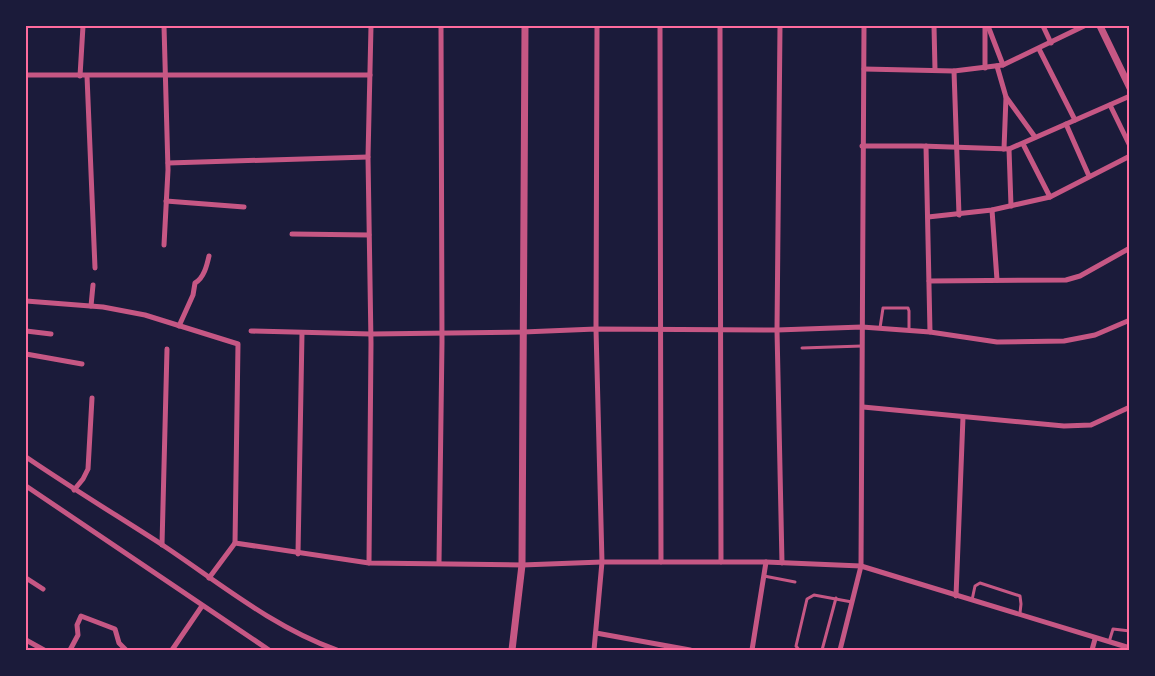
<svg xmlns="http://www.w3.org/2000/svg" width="1155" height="676" viewBox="0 0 1155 676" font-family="Montserrat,sans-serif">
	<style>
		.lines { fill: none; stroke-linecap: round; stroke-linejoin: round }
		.service { stroke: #c65784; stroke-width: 3 }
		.minor { stroke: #c65784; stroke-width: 5 }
		.tertiary { stroke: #c65784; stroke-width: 7 }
		.neatline { fill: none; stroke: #ff6b9d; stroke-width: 2 }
	</style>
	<rect width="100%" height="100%" fill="#1b1b3a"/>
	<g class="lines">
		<g class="service">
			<path d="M 880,328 L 883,308 L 908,308 L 909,311 L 909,330"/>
			<path d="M 802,348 L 862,346"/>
			<path d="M 764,576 L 795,582"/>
			<path d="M 972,600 L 975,586 L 980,583 L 1020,596 L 1021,604 L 1020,613"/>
			<path d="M 1109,642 L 1113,629 L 1130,631"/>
			<path d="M 799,650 L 796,646 L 807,599 L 814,595 L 852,602"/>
			<path d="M 822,650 L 836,598"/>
		</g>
		<g class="minor">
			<path d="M 660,26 L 661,562"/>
			<path d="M 720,26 L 721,562"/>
			<path d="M 780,26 L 777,330 L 782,563"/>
			<path d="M 934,26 L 935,70"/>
			<path d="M 985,26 L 985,68"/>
			<path d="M 988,26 L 1003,65"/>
			<path d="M 1043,26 L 1051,43"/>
			<path d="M 1039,49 L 1075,120"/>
			<path d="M 997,66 L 1006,97 L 1004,149"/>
			<path d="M 864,69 L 954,71 L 1003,65 L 1084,26"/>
			<path d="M 954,71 L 959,215"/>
			<path d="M 26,75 L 370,75"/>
			<path d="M 80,76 L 83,26"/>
			<path d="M 87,76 L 95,268"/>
			<path d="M 1006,97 L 1035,137"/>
			<path d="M 1110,105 L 1130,146"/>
			<path d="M 1066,124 L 1089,176"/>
			<path d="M 1023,144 L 1050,197"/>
			<path d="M 862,146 L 921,146 L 1009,149 L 1130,96"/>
			<path d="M 926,146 L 930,332"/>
			<path d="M 1009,149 L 1011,206"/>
			<path d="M 168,163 L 368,157"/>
			<path d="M 166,201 L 244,207"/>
			<path d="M 992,210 L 997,280"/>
			<path d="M 928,217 L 992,210 L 1050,197 L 1130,156"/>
			<path d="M 292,234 L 369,235"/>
			<path d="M 164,245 L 168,170 L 164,26"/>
			<path d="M 929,281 L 1066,280 L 1080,276 L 1130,248"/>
			<path d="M 26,301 L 103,307 L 145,315 L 238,344 L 235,543"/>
			<path d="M 91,306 L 93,285"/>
			<path d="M 179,326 L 193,295 L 195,283 C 204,278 207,265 209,256"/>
			<path d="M 26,331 L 51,334"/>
			<path d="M 251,331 L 371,334 L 523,332 L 596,329 L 777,330 L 862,327 L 930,332 L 997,342 L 1064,341 L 1095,335 L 1130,320"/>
			<path d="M 26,354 L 82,364"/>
			<path d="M 863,407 L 1064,426 L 1091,425 L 1130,407"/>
			<path d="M 26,457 C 70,487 116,515 161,544 C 217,581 272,627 337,650"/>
			<path d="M 26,486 L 269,650"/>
			<path d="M 74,490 L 83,479 L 88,469 L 92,398"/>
			<path d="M 162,545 L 167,349"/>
			<path d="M 298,554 L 302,333"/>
			<path d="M 369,563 L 371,343 L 368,157 L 371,26"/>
			<path d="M 439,563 L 442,342 L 441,26"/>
			<path d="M 26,578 L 43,589"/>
			<path d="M 209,578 L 235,543 L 369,563 L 522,565 L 602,562 L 766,562 L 861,566 L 1130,648"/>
			<path d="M 956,596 L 963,417"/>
			<path d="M 596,633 L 690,650"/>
			<path d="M 26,640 L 44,650"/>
			<path d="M 70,650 L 78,635 L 77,625 L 81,616 L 115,629 L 119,643 L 126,650"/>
			<path d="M 172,650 L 202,606"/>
			<path d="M 594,650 L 602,562 L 596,329 L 597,26"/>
			<path d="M 752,650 L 766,562"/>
			<path d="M 840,650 L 861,566 L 864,26"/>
			<path d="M 1092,650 L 1095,639"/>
		</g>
		<g class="tertiary">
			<path d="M 1100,26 L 1130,88"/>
			<path d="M 512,650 L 522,565 L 525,26"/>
		</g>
	</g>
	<rect width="1155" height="676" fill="none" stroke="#1b1b3a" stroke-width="54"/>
	<rect x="27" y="27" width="1101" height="622" class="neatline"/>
</svg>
